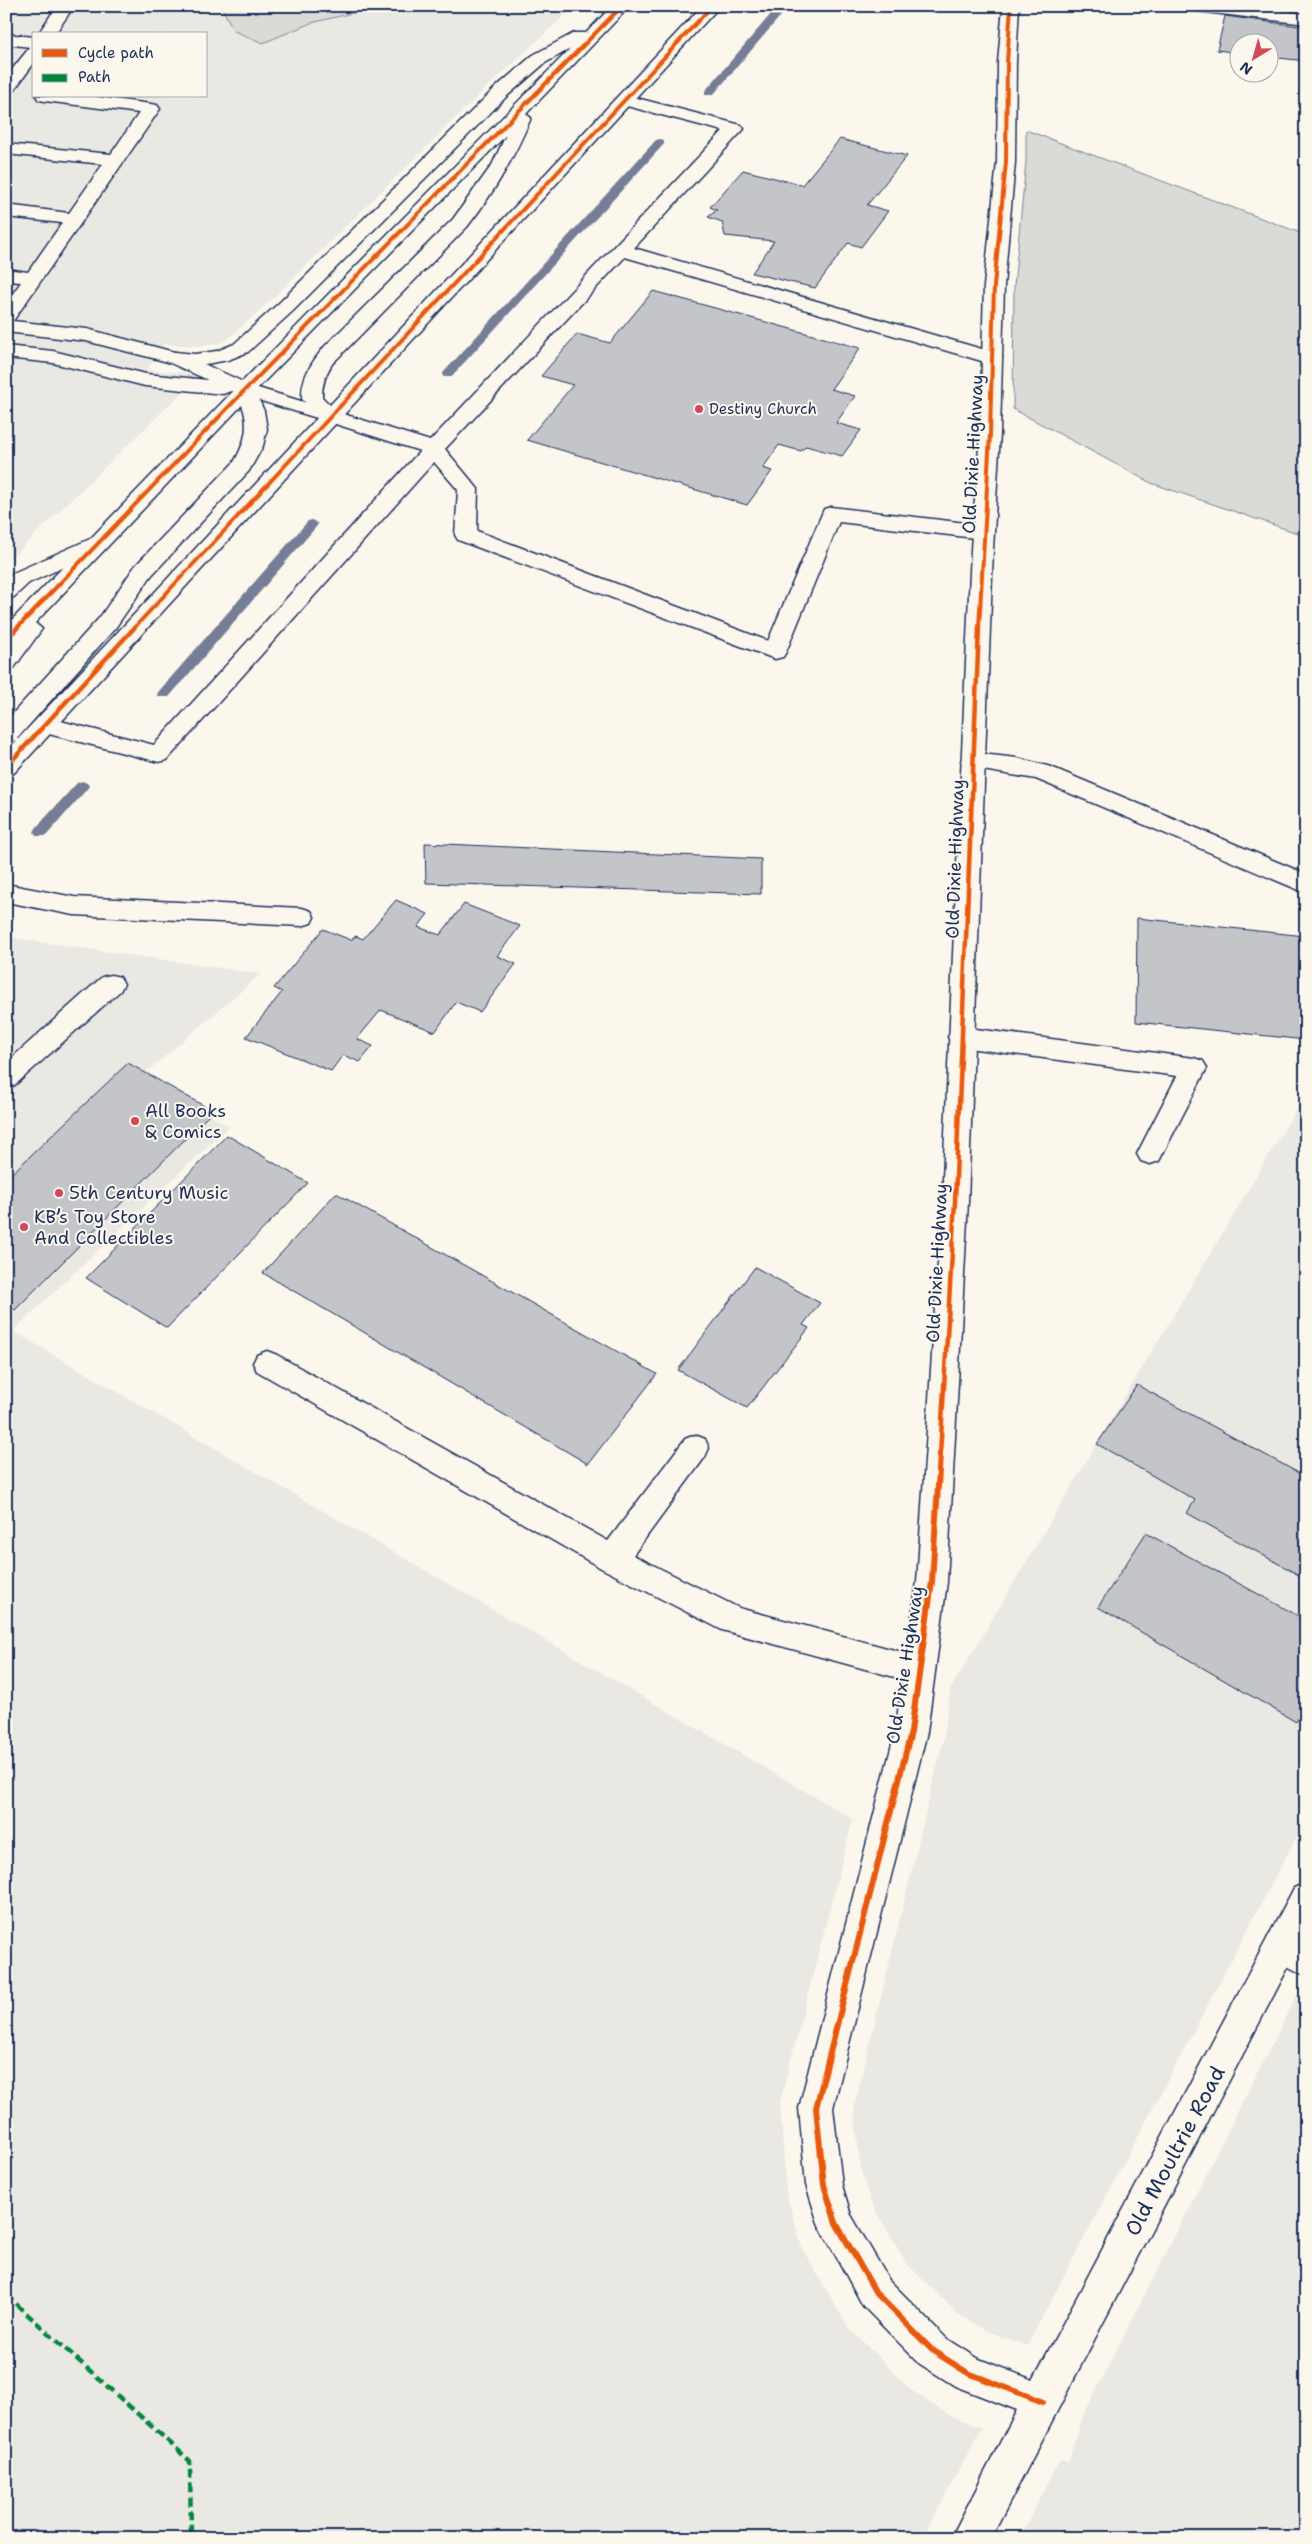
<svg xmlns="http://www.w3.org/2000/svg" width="1312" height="2544" viewBox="0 0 1312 2544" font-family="'Shantell Sans',sans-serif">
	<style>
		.built { fill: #eae8e2; fill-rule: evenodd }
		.green { fill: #dadad7; stroke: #7a849a }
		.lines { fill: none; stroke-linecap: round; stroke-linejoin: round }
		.stream { fill: #747e96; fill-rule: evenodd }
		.building { fill: #c3c5c9; stroke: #1b2f5e }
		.lane-casing { stroke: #1b2f5e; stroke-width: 3 }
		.street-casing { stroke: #1b2f5e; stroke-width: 3 }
		.secondary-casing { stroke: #1b2f5e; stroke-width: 3 }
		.primary-casing { stroke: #1b2f5e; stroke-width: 3 }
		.lane { fill: #fbf7ec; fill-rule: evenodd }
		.street { fill: #fbf7ec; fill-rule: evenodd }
		.secondary { fill: #fbf7ec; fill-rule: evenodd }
		.primary { fill: #fbf7ec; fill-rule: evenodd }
		.quiet { stroke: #00873e; stroke-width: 4.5; stroke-dasharray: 9 4.5; stroke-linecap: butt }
		.cycleway-far2-casing { stroke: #fbf7ec; stroke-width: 5.5 }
		.cycleway-far1-casing { stroke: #fbf7ec; stroke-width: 8 }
		.cycleway-casing { stroke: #fbf7ec; stroke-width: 9 }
		.cycleway-far2 { stroke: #e8590c; stroke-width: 4 }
		.cycleway-far1 { stroke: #e8590c; stroke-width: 4.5 }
		.cycleway { stroke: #e8590c; stroke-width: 6 }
		.poi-dot { fill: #d1495b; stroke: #fbf7ec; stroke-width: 2 }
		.labels { text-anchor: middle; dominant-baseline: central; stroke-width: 4; stroke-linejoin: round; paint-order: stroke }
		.far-poi-label { font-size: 15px; fill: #1b2f5e; stroke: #fbf7ec; text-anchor: start }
		.street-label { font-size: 18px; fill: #1b2f5e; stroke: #fbf7ec }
		.poi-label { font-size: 18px; fill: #1b2f5e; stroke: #fbf7ec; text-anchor: start }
		.near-street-label { font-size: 21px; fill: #1b2f5e; stroke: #fbf7ec }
	</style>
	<rect width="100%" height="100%" fill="#fbf7ec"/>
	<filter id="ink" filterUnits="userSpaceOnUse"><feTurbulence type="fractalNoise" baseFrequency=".02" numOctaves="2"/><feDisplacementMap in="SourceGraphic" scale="10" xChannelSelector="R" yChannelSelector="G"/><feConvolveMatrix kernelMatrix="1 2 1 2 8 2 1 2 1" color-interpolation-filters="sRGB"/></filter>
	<g filter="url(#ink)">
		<g class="built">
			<path d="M 6,6 L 221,6 L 234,31 L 263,43 L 311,23 L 365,10 L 370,6 L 575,6 L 484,90 L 269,302 L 227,340 L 216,344 L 199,346 L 163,344 L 147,370 L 187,373 L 204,371 L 6,563 ZM 34,34 L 206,34 L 206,96 L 34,96 Z"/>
			<path d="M 6,937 L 261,974 L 143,1075 L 229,1126 L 13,1331 L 853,1819 L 780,2102 L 786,2193 L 802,2248 L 848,2327 L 912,2391 L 947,2414 L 982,2428 L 922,2538 L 6,2538 Z"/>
			<path d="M 1306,1093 L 1306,1819 L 1027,2346 L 986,2331 L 958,2314 L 906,2263 L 871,2202 L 861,2172 L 854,2108 L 944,1737 L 950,1690 Z"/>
			<path d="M 1296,1997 L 1306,2003 L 1306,2538 L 1019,2538 L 1060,2460 L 1068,2462 L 1080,2422 Z"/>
		</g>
		<g class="green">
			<path d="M 221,6 L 370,6 L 365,10 L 311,23 L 263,43 L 234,31 Z"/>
			<path d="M 1026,130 L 1306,235 L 1306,536 L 1151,483 L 1013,409 L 1014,286 L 1026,162 Z"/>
		</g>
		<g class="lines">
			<g class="stream">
				<path d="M 778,6 L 789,6 L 713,95 L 705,95 L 705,91 Z"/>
				<path d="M 660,139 L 664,140 L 664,144 L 451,377 L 443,377 L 443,373 L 656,140 Z"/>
				<path d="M 312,520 L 318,524 L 316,527 L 169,697 L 159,697 L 157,694 L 159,691 L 308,521 Z"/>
				<path d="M 82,781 L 87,783 L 89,786 L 87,789 L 46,836 L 36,836 L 34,832 L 36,828 L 77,783 Z"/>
			</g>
		</g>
		<g class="building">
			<path d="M 1225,16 L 1306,27 L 1306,61 L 1270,57 L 1270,42 L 1240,42 L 1240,53 L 1217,50 Z"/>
			<path d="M 840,139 L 907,156 L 867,205 L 888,211 L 861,247 L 848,243 L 815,288 L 752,273 L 774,241 L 725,236 L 722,222 L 708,217 L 717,210 L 710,207 L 743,170 L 802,185 Z"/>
			<path d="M 653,291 L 860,348 L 831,389 L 855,396 L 836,423 L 861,430 L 842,456 L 806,446 L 801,451 L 779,445 L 763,468 L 772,471 L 747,505 L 527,440 L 573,385 L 541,376 L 577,334 L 610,343 Z"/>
			<path d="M 425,843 L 761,859 L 761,894 L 426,883 Z"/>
			<path d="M 396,900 L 428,914 L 418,927 L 440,935 L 464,904 L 520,926 L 497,956 L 516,964 L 480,1012 L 456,1002 L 435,1032 L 381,1010 L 357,1039 L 373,1046 L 360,1062 L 343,1055 L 331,1071 L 246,1037 L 282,992 L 274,988 L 323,929 L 351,940 L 356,936 L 363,939 Z"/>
			<path d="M 1137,918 L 1305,936 L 1306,1040 L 1136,1022 Z"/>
			<path d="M 128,1063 L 213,1111 L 15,1310 L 6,1304 L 6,1179 Z"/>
			<path d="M 227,1135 L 308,1183 L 167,1328 L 86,1278 Z"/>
			<path d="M 336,1193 L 657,1374 L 588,1464 L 263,1273 Z"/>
			<path d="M 755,1267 L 820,1303 L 803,1325 L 809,1328 L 747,1408 L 678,1370 Z"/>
			<path d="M 1137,1385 L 1306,1477 L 1306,1579 L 1187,1513 L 1195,1500 L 1097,1444 Z"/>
			<path d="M 1146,1533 L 1306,1620 L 1306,1704 L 1296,1722 L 1098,1607 Z"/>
		</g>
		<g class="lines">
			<g class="lane-casing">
				<g id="lane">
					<path d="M 57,6 L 74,6 L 55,34 L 38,34 Z"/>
					<path d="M 1188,6 L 1241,6 L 1306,14 L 1306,24 L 1196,11 Z"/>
					<path d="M 6,34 L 34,37 L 34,63 L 12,93 L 6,94 L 6,77 L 30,47 L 6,44 Z"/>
					<path d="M 625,95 L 741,125 L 744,129 L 634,248 L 999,354 L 1002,358 L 999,362 L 985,362 L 625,257 L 445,449 L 478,489 L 477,531 L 768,641 L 824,509 L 831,507 L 983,525 L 991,527 L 994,532 L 991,537 L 983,539 L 839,522 L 786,652 L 783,657 L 775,659 L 458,540 L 455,535 L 458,490 L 434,462 L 167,760 L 159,762 L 37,731 L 34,725 L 37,719 L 45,717 L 154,745 L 420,451 L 323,420 L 320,416 L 323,412 L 330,410 L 337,412 L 430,441 L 723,131 L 619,104 L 616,100 L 619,96 Z"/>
					<path d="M 36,96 L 90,96 L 151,104 L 157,105 L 160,109 L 13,321 L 87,329 L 182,354 L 252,386 L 255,390 L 252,394 L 245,396 L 231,391 L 223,394 L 145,386 L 53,363 L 6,358 L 6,346 L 53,351 L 146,374 L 208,380 L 168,362 L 86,341 L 6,332 L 6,303 L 21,282 L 6,281 L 6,269 L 28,272 L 62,223 L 6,217 L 6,205 L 69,213 L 103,164 L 6,154 L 6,144 L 111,154 L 139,113 L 45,101 L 39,100 Z"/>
					<path d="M 99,535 L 107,537 L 110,542 L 107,547 L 29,583 L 14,597 L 6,599 L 6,580 L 13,573 Z"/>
					<path d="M 6,884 L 74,897 L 302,908 L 311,911 L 314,917 L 311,923 L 302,926 L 74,915 L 6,902 Z"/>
					<path d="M 111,975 L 120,977 L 124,984 L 120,991 L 15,1085 L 6,1088 L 6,1063 L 102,977 Z"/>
					<path d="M 961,1027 L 1194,1058 L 1203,1061 L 1207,1068 L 1159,1161 L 1150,1164 L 1141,1161 L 1137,1154 L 1177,1076 L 961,1047 L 952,1044 L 948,1037 L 952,1030 Z"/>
					<path d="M 267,1351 L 277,1355 L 608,1541 L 685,1439 L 695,1435 L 705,1439 L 709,1448 L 705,1457 L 633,1555 L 739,1608 L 931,1660 L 935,1670 L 931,1680 L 920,1684 L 722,1630 L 601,1568 L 257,1371 L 253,1363 L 257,1355 Z"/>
				</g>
			</g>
			<g class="street-casing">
				<g id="street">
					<path d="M 245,384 L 337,412 L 340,416 L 337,420 L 330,422 L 238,394 L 235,390 L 238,386 Z"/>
					<path d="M 973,753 L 1017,758 L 1051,767 L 1306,874 L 1306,893 L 1036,779 L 965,767 L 961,761 L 965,755 Z"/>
					<path d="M 1282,1929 L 1306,1941 L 1306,1976 L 1270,1957 L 1265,1945 L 1270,1933 Z"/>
				</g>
			</g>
			<g class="secondary-casing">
				<path id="secondary" d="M 1003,6 L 1019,6 L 1016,62 L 1015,162 L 1004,286 L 1000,434 L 993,549 L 968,1202 L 947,1582 L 927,1732 L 833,2108 L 842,2185 L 851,2215 L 889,2280 L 946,2338 L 979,2359 L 1033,2380 L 1294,1888 L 1306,1883 L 1306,1933 L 991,2538 L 951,2538 L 1017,2410 L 955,2386 L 920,2364 L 863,2306 L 818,2223 L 806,2185 L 799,2108 L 895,1732 L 917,1582 L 942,1202 L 971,549 L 980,434 L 984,286 L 997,162 L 998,62 Z"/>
			</g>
			<g class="primary-casing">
				<path id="primary" d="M 612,6 L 630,6 L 526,114 L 531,118 C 512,161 496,190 467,227 L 332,364 C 325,375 322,385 322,397 L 330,405 L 702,6 L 720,6 L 14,773 L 6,775 L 6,752 L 319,416 L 302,399 C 301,377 312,362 325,346 L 453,219 L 492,165 L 506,135 L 255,391 L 264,411 L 267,429 L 263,446 L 249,471 L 151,576 L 116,627 L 14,742 L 6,744 L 6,721 L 100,617 L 135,566 L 234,462 C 245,443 250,426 242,405 L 35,623 L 42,629 L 14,668 L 6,670 L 6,626 L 238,386 L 570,49 L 545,63 L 506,97 L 293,311 L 248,352 L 228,360 L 195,366 L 168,362 L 165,358 L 168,354 L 175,352 L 195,354 L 217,351 L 234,344 L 279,303 L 494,89 L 533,55 L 574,33 L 586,33 Z"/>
			</g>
			<use href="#lane" class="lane"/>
			<use href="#street" class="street"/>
			<use href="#secondary" class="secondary"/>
			<use href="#primary" class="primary"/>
			<path class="quiet" d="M 6,2295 L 190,2461 L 191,2538"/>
			<g class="cycleway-far2-casing">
				<g id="cycleway-far2">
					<path d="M 17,628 L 245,390 L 622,6"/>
					<path d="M 134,628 L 712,6"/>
					<path d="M 979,628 L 990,434 L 994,286 L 1006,162 L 1007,62 L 1011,6"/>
				</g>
			</g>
			<g class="cycleway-far1-casing">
				<g id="cycleway-far1">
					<path d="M 6,640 L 18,627"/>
					<path d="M 6,767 L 135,627"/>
					<path d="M 940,1455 L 955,1202 L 979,627"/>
				</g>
			</g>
			<g class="cycleway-casing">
				<path id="cycleway" d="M 940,1454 L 932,1582 L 911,1732 L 816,2108 L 824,2185 L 836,2223 L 876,2293 L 933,2351 L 968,2373 L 1043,2402"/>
			</g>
			<use href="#cycleway-far2" class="cycleway-far2"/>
			<use href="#cycleway-far1" class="cycleway-far1"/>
			<use href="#cycleway" class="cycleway"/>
		</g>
	</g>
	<g class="poi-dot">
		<circle cx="699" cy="409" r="5"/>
		<circle cx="135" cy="1121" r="5"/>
		<circle cx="59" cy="1193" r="5"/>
		<circle cx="24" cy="1227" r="5"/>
	</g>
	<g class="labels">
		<g class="far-poi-label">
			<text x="709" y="409">Destiny Church</text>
		</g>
		<g class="street-label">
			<text transform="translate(973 454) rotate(-87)">Old Dixie Highway</text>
			<text transform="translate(955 859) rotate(-88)">Old Dixie Highway</text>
			<text transform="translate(937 1263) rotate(-87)">Old Dixie Highway</text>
			<text transform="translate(905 1665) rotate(-81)">Old Dixie Highway</text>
		</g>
		<g class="poi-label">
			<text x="145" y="1111">All Books<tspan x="145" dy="21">&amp; Comics</tspan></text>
			<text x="69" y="1193">5th Century Music</text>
			<text x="34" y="1217">KB’s Toy Store<tspan x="34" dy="21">And Collectibles</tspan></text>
		</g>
		<g class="near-street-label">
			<text transform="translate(1175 2151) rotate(-62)">Old Moultrie Road</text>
		</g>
	</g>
	<rect width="1312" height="2544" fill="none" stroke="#fbf7ec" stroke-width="25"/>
	<rect x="12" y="12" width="1287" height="2519" fill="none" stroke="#1b2f5e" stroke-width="2" filter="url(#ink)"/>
	<rect x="32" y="32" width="175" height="65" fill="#fbf7ec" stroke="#a1a7b3"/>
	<rect x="42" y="49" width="25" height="8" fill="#e8590c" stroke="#a1a7b3"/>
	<text x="78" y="58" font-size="15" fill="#1b2f5e">Cycle path</text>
	<rect x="42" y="74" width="25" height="8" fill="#00873e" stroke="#a1a7b3"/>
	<text x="78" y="82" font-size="15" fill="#1b2f5e">Path</text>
	<g transform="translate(1254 58) rotate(217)"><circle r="24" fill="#fbf7ec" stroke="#a1a7b3"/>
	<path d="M0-4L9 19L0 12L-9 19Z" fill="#d1495b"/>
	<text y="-8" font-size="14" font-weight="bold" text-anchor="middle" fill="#1b2f5e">N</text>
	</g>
</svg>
